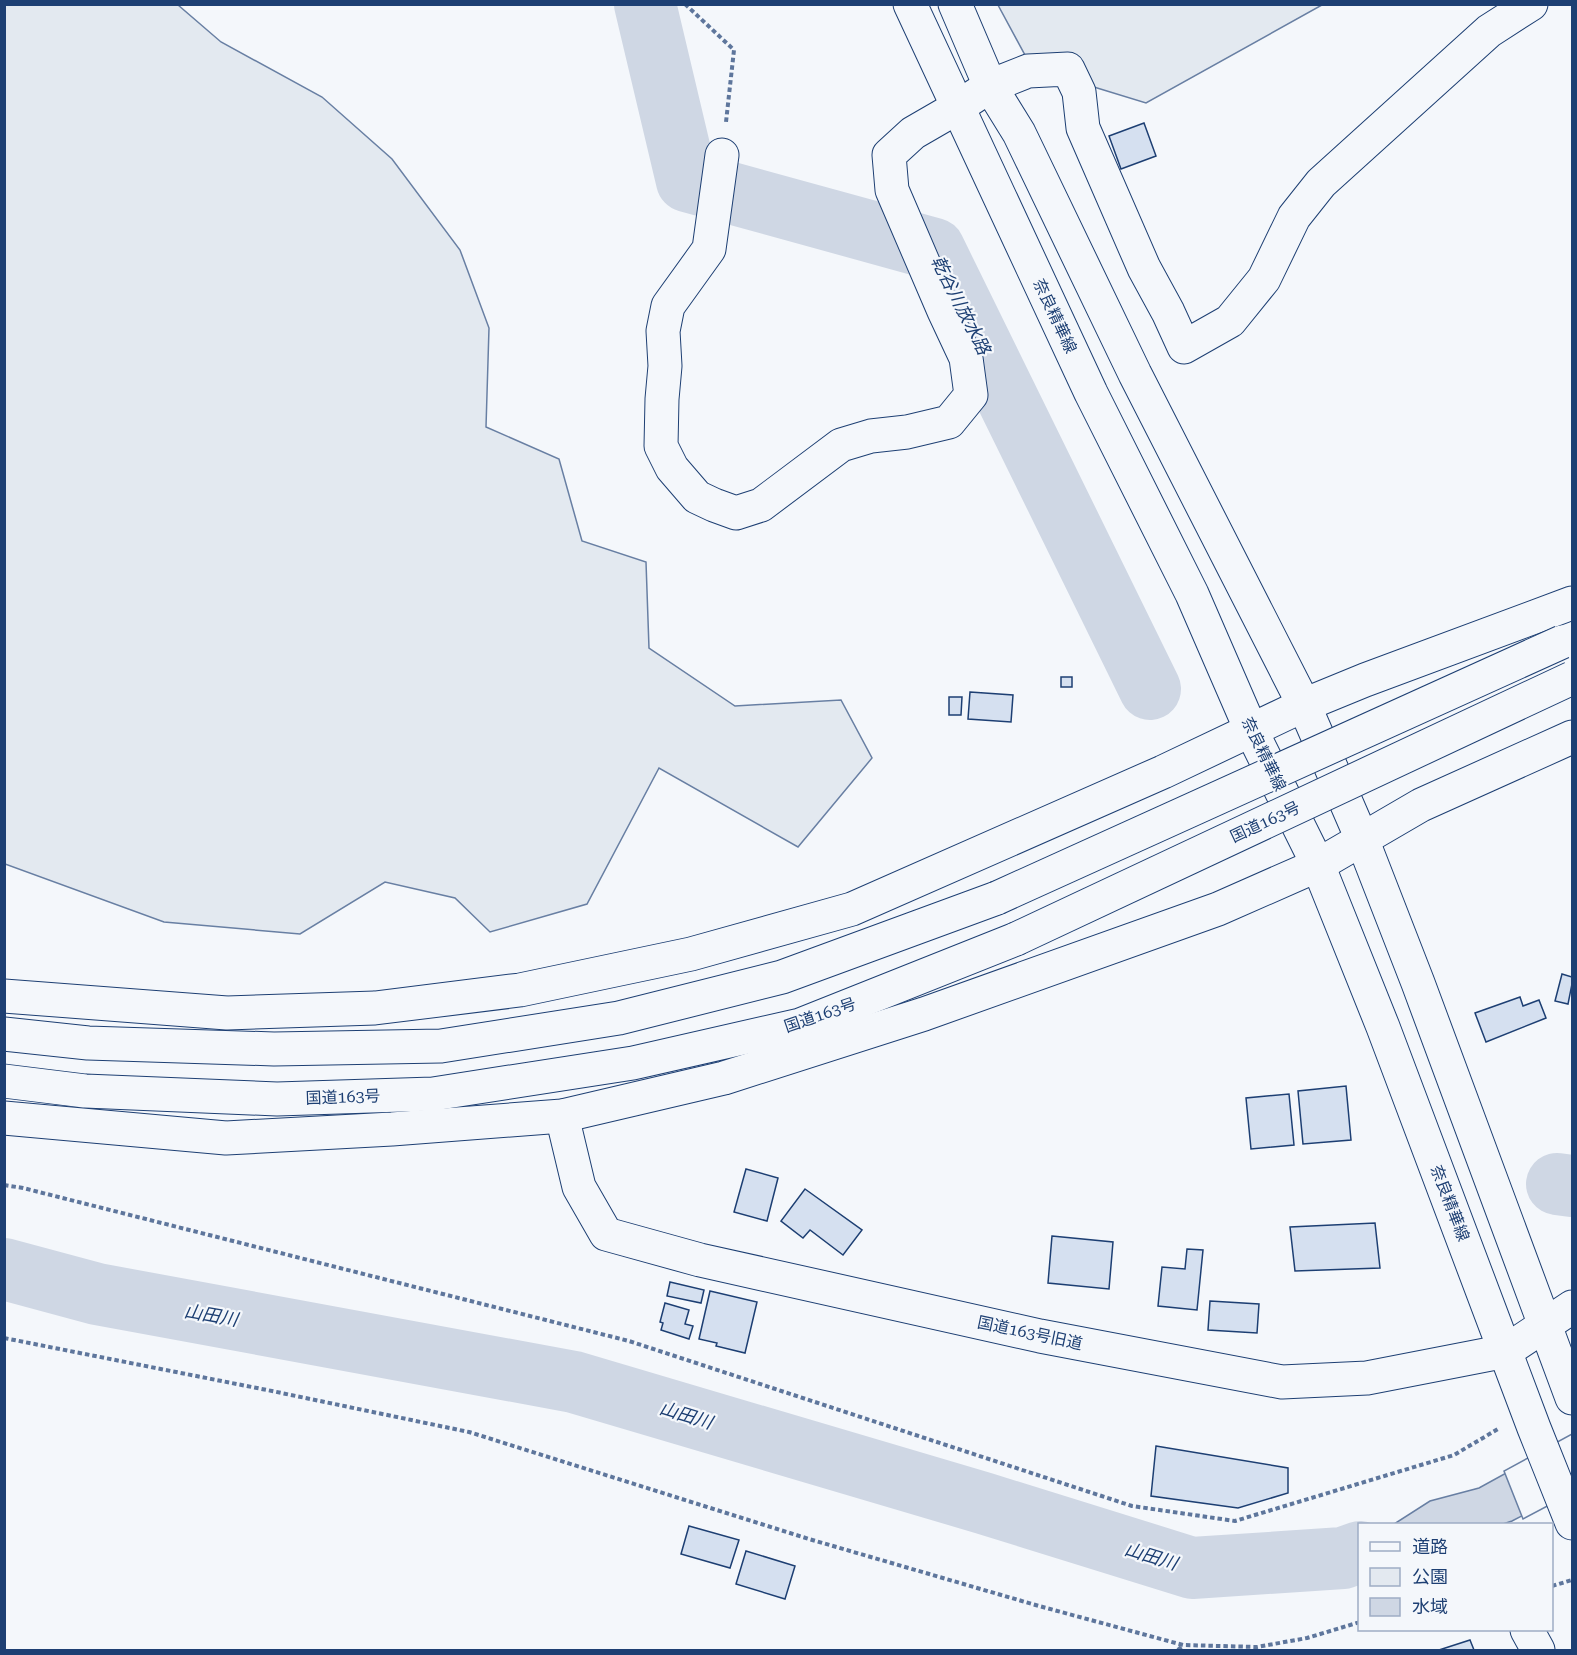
<svg xmlns="http://www.w3.org/2000/svg" width="1577" height="1655" viewBox="0 0 1577 1655" font-family="'Roboto Serif','Noto Sans JP',serif">
	<style>
		.green { fill: #e3e9f0; stroke: #687fa3; stroke-width: 1.5 }
		.water { fill: #cfd7e4; stroke: #687fa3; stroke-width: 1.5 }
		.pier { fill: #f4f7fb; stroke: #687fa3; stroke-width: 1.5 }
		.lines { fill: none; stroke-linecap: round; stroke-linejoin: round }
		.river { stroke: #cfd7e4; stroke-width: 62 }
		.building { fill: #d5e0f0; stroke: #1d3f73; stroke-width: 1.5 }
		.minor-casing { stroke: #1d3f73; stroke-width: 35 }
		.major-casing { stroke: #1d3f73; stroke-width: 35 }
		.highway-casing { stroke: #1d3f73; stroke-width: 35 }
		.path { stroke: #5e769c; stroke-width: 4; stroke-dasharray: 4.5 3; stroke-linecap: butt }
		.minor { stroke: #f4f7fb; stroke-width: 33 }
		.major { stroke: #f4f7fb; stroke-width: 33 }
		.highway { stroke: #f4f7fb; stroke-width: 33 }
		.highway-bridge-casing { stroke: #1d3f73; stroke-width: 35; stroke-linecap: butt }
		.highway-bridge { stroke: #f4f7fb; stroke-width: 33 }
		.labels { text-anchor: middle; dominant-baseline: central; stroke-width: 4.5; stroke-linejoin: round; paint-order: stroke }
		.street-label { font-size: 16px; fill: #1d3f73; stroke: #f4f7fb }
		.water-label { font-size: 18px; font-style: italic; fill: #1d3f73; stroke: #f4f7fb }
	</style>
	<rect width="100%" height="100%" fill="#f4f7fb"/>
	<g class="green">
		<path d="M 4,5 L 178,5 L 221,42 L 322,97 L 392,159 L 460,250 L 489,328 L 486,427 L 559,459 L 582,541 L 646,562 L 649,648 L 735,706 L 841,700 L 872,758 L 798,847 L 659,768 L 587,904 L 490,932 L 455,898 L 385,882 L 300,934 L 164,922 L 5,864 Z"/>
		<path d="M 998,5 L 1322,5 L 1146,103 L 1032,68 Z"/>
	</g>
	<path class="water" d="M 1572,1437 L 1572,1490 L 1512,1521 L 1503,1524 L 1394,1524 L 1430,1501 L 1479,1488 Z"/>
	<path class="pier" d="M 1572,1434 L 1572,1493 L 1523,1519 L 1504,1471 Z"/>
	<g class="lines">
		<g class="river">
			<path d="M 645,4 L 687,181 L 934,249 L 1150,689"/>
			<path d="M 1557,1184 L 1572,1186"/>
			<path d="M 4,1269 L 97,1294 L 574,1382 L 983,1503 L 1192,1568 L 1343,1558 L 1360,1552"/>
		</g>
	</g>
	<g class="building">
		<path d="M 1144,123 L 1156,156 L 1121,169 L 1109,136 Z"/>
		<rect x="1061" y="677" width="11" height="10"/>
		<path d="M 970,692 L 1013,695 L 1011,722 L 968,719 Z"/>
		<path d="M 949,697 L 962,697 L 961,715 L 949,715 Z"/>
		<path d="M 1562,974 L 1572,977 L 1572,984 L 1568,1004 L 1555,1001 Z"/>
		<path d="M 1520,997 L 1523,1006 L 1539,1000 L 1546,1018 L 1486,1042 L 1475,1013 Z"/>
		<path d="M 1346,1086 L 1351,1140 L 1303,1144 L 1298,1091 Z"/>
		<path d="M 1289,1094 L 1294,1145 L 1251,1149 L 1246,1098 Z"/>
		<path d="M 746,1169 L 778,1178 L 767,1221 L 734,1212 Z"/>
		<path d="M 805,1189 L 862,1230 L 843,1255 L 810,1230 L 803,1238 L 781,1221 Z"/>
		<path d="M 1375,1223 L 1380,1268 L 1295,1271 L 1290,1227 Z"/>
		<path d="M 1052,1236 L 1113,1242 L 1109,1289 L 1048,1283 Z"/>
		<path d="M 1187,1249 L 1203,1250 L 1197,1310 L 1158,1306 L 1162,1267 L 1185,1269 Z"/>
		<path d="M 670,1282 L 704,1290 L 701,1303 L 667,1296 Z"/>
		<path d="M 710,1291 L 757,1302 L 745,1353 L 716,1346 L 717,1343 L 699,1339 Z"/>
		<path d="M 1210,1301 L 1259,1304 L 1257,1333 L 1208,1330 Z"/>
		<path d="M 665,1303 L 689,1310 L 685,1324 L 693,1326 L 689,1339 L 661,1330 L 663,1323 L 660,1322 Z"/>
		<path d="M 1156,1446 L 1288,1468 L 1288,1493 L 1238,1508 L 1151,1496 Z"/>
		<path d="M 689,1526 L 739,1540 L 730,1568 L 681,1554 Z"/>
		<path d="M 746,1551 L 795,1566 L 785,1599 L 736,1584 Z"/>
		<path d="M 1470,1640 L 1474,1650 L 1439,1650 Z"/>
	</g>
	<g class="lines">
		<g class="minor-casing">
			<g id="minor">
				<path d="M 722,155 L 709,249 L 668,306 L 663,331 L 665,366 L 662,399 L 661,446 L 672,468 L 697,497 L 714,505 L 736,513 L 761,505 L 841,445 L 871,436 L 907,432 L 949,422 L 971,395 L 966,358 L 944,311 L 892,190 L 889,155 L 913,133 L 958,107 L 990,86 L 1028,71 L 1068,69 L 1079,92 L 1083,128 L 1144,268 L 1168,312 L 1184,347 L 1230,321 L 1264,279 L 1294,217 L 1321,183 L 1489,31 L 1531,4"/>
				<path d="M 562,1116 L 579,1187 L 606,1234 L 700,1260 L 1040,1336 L 1282,1382 L 1367,1378 L 1506,1351 L 1572,1307"/>
				<path d="M 1527,1630 L 1538,1650"/>
			</g>
		</g>
		<g class="major-casing">
			<g id="major">
				<path d="M 910,4 L 1091,393 L 1192,594 L 1251,730 L 1318,865 L 1383,1027 L 1534,1428 L 1572,1523"/>
				<path d="M 955,4 L 990,86 L 1019,133 L 1135,374 L 1304,705 L 1362,839 L 1418,983 L 1572,1398"/>
			</g>
		</g>
		<g class="highway-casing">
			<g id="highway">
				<path d="M 4,996 L 227,1013 L 375,1008 L 520,990 L 691,954 L 852,909 L 1163,772 L 1304,705 L 1365,680 L 1572,603"/>
				<path d="M 4,1034 L 88,1043 L 274,1049 L 441,1046 L 619,1018 L 782,977 L 997,898"/>
				<path d="M 4,1081 L 85,1091 L 277,1099 L 433,1094 L 633,1063 L 800,1025 L 1016,939"/>
				<path d="M 4,1118 L 226,1138 L 392,1129 L 562,1116 L 724,1078 L 924,1014 L 1218,909 L 1318,865 L 1421,805 L 1572,737"/>
			</g>
		</g>
		<g class="path">
			<path d="M 685,4 L 734,50 L 726,122"/>
			<path d="M 4,1185 L 23,1188 L 629,1341 L 1132,1506 L 1235,1521 L 1454,1455 L 1498,1429"/>
			<path d="M 4,1338 L 267,1390 L 469,1432 L 809,1539 L 1039,1606 L 1183,1645 L 1257,1647 L 1307,1638 L 1360,1622"/>
			<path d="M 1552,1586 L 1572,1580"/>
			<path d="M 1178,1650 L 1183,1645"/>
		</g>
		<use href="#minor" class="minor"/>
		<use href="#major" class="major"/>
		<use href="#highway" class="highway"/>
		<g class="highway-bridge-casing">
			<g id="highway-bridge">
				<path d="M 997,898 L 1562,642"/>
				<path d="M 1016,939 L 1572,678"/>
			</g>
		</g>
		<use href="#highway-bridge" class="highway-bridge"/>
	</g>
	<g class="labels">
		<g class="street-label">
			<text transform="translate(1055 316) rotate(65)">奈良精華線</text>
			<text transform="translate(1264 754) rotate(64)">奈良精華線</text>
			<text transform="translate(1265 822) rotate(-25)">国道163号</text>
			<text transform="translate(820 1015) rotate(-19)">国道163号</text>
			<text transform="translate(343 1097) rotate(-2)">国道163号</text>
			<text transform="translate(1450 1203) rotate(69)">奈良精華線</text>
			<text transform="translate(1030 1333) rotate(12)">国道163号旧道</text>
		</g>
		<g class="water-label">
			<text transform="translate(961 305) rotate(63)">乾谷川放水路</text>
			<text transform="translate(211 1315) rotate(10)">山田川</text>
			<text transform="translate(686 1415) rotate(17)">山田川</text>
			<text transform="translate(1151 1556) rotate(17)">山田川</text>
		</g>
	</g>
	<rect width="1577" height="1655" fill="none" stroke="#1d3f73" stroke-width="12"/>
	<rect x="1358" y="1523" width="195" height="108" fill="#f4f7fb" stroke="#9eadc5" stroke-width="1.5"/>
	<rect x="1370" y="1542" width="30" height="9" fill="#f4f7fb" stroke="#9eadc5" stroke-width="1.5"/>
	<text x="1412" y="1553" font-size="18" fill="#1d3f73">道路</text>
	<rect x="1370" y="1568" width="30" height="18" fill="#e3e9f0" stroke="#9eadc5" stroke-width="1.5"/>
	<text x="1412" y="1583" font-size="18" fill="#1d3f73">公園</text>
	<rect x="1370" y="1598" width="30" height="18" fill="#cfd7e4" stroke="#9eadc5" stroke-width="1.5"/>
	<text x="1412" y="1613" font-size="18" fill="#1d3f73">水域</text>
</svg>
